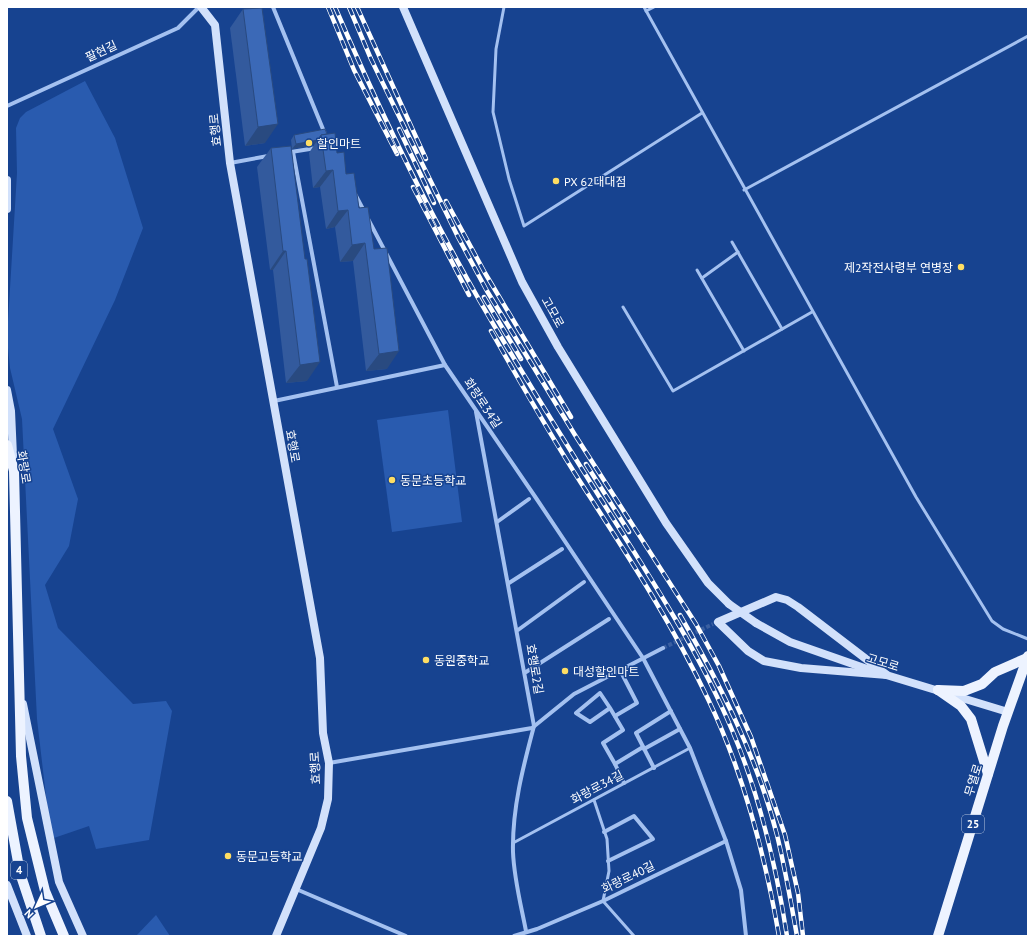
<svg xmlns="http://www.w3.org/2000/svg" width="1035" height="943" viewBox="0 0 1035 943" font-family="'PT Sans','Noto Sans KR',sans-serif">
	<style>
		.green { fill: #295baf }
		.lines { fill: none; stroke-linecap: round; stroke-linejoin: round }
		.street-tunnel { stroke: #3a5fa1; stroke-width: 4; stroke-dasharray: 4 2; stroke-linecap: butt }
		.lane { stroke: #a4c1f0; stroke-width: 3 }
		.street { stroke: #a4c1f0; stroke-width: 4 }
		.secondary { stroke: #d2e1fb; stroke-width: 8 }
		.primary { stroke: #edf3ff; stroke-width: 10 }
		.rail-casing { stroke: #fff; stroke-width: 4.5 }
		.rail { stroke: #174390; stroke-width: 3; stroke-dasharray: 9; stroke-linecap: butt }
		.secondary-bridge { stroke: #d2e1fb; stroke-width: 8 }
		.wall { fill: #335a9d }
		.shaded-wall { fill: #294a80 }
		.building { fill: #3b69b7; stroke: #294a80 }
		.poi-dot { fill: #ffde63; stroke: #174390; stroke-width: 1.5 }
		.labels { text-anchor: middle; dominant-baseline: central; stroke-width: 3; stroke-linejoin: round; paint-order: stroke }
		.shield { fill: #174390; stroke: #b9c7de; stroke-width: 1 }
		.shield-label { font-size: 11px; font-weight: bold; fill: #fff }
		.street-label { font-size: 12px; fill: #fff; stroke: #174390 }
		.poi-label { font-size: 12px; fill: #fff; stroke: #174390; text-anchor: start }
	</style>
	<rect width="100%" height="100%" fill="#174390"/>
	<g class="green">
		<path d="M 85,81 L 115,138 L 143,228 L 115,300 L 53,429 L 78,499 L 69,546 L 45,585 L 58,628 L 133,704 L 166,701 L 172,711 L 149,840 L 96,849 L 89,826 L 51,839 L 37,719 L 22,419 L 10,368 L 7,338 L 17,173 L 16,128 L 20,118 L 26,112 Z"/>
		<path d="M 448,410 L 462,522 L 392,532 L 377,420 Z"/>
		<path d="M 156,915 L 170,936 L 136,936 Z"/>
	</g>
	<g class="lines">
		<path class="street-tunnel" d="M 663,648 L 713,624"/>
		<g class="lane">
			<path d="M 504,7 L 496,49 L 493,112 L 509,179 L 524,226 L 702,113"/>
			<path d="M 644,7 L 916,497 L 992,621 L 1003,629 L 1028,639"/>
			<path d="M 646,11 L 654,7"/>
			<path d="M 744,190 L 1028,36"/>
			<path d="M 732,242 L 782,329"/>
			<path d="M 697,270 L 744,351"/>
			<path d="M 702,278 L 738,252"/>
			<path d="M 623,307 L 673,391 L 812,312"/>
			<path d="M 594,800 L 607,839 L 609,871 L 603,901 L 634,936"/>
			<path d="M 513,843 L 690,748"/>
		</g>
		<g class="street">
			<path d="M 273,7 L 325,134"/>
			<path d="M 7,106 L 178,28 L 199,7"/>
			<path d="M 291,152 L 316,148"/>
			<path d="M 293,152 L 337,387"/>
			<path d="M 230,163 L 268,156"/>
			<path d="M 355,194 L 364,211"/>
			<path d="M 367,217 L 445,365 L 536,498 L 643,658 L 690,748 L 726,841 L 741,890 L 746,936"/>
			<path d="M 274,401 L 445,365"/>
			<path d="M 476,412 L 534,726 C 523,767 512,809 513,852 C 514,879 521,905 526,931"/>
			<path d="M 497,522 L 529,499"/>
			<path d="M 509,583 L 562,549"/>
			<path d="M 518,630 L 584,582"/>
			<path d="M 526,672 L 609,619"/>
			<path d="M 610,708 L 600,693 L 576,713 L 590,722 L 610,708 L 623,730 L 603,743 L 615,764"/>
			<path d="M 615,716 L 637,703 L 620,670"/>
			<path d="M 644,749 L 680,729"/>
			<path d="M 329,763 L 532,728 L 574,694 L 663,648"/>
			<path d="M 654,768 L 636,733 L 671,711"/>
			<path d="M 624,783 L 615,764 L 643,747"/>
			<path d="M 604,832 L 634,816 L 653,839 L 608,861"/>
			<path d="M 296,889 L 406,936"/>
			<path d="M 514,936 L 537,929 L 603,901 L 726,841"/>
		</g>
		<g class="secondary">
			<path d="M 201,7 L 215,25 L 230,163 L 320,658 L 323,733 L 329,763 L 328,799 L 321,828 L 276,936"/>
			<path d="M 403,7 L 522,282 L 558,347 L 666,523 L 708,583 L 729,604"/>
			<path d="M 7,180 L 7,209"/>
			<path d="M 7,390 L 11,411 L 13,456"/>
			<path d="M 776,597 L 787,600 L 798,607 L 887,675 L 801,668 L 764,661 L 748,651 L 718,622 Z"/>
			<path d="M 756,623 L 790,642 L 870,670"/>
			<path d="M 883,674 L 1008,712"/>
			<path d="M 23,704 L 59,882 L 83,936"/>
			<path d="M 7,885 L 27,936"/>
		</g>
		<g class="primary">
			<path d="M 7,445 L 14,471 L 21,756 L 27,818 L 45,891 L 64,936"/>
			<path d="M 938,690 L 961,706 L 971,719 L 988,774"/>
			<path d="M 938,690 L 964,691 L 982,684 L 995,672 L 1027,658"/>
			<path d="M 7,801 L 20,873 L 41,936"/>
			<path d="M 938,936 L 1003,726 L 1028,656"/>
		</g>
		<g class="rail-casing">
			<g id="rail">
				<path d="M 328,7 L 354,70 L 397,154"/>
				<path d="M 335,7 C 385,123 441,239 507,347 C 542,405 578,463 614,520 C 657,588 701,656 732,730 C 760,796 776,865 787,936"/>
				<path d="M 349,7 L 371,59 L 458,237 L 487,291 L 575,435 L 696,624 L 719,666 L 751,737 L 785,835 L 798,893 L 803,936"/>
				<path d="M 357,7 L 426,159"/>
				<path d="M 399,129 L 434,203"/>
				<path d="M 413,187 L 469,295"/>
				<path d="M 446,201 L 485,273 L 571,417"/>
				<path d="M 484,297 L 521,359"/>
				<path d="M 491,331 C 520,382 549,433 581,483 C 626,553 672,623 708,699 C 744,774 765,855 779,936"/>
				<path d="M 586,464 L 629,532"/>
				<path d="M 680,615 C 720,684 757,757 777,835 C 785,868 791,902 797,936"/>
			</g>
		</g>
		<use href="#rail" class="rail"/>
		<path class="secondary-bridge" d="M 729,604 L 756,623"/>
	</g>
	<g class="wall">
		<path d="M 243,9 L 265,143 L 245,146 L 230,28 Z"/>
		<path d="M 327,134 L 337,153 L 346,174 L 359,208 L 368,207 L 387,369 L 366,371 L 353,261 L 340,262 L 335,227 L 326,229 L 320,187 L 313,188 L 309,153 L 314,145 L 292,149 L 291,140 L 294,135 Z"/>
		<path d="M 271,148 L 307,381 L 286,383 L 273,270 L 270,270 L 257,167 Z"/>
	</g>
	<g class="shaded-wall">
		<path d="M 278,124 L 265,143 L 245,146 L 258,127 Z"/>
		<path d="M 318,140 L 314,145 L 292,149 L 296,144 Z"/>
		<path d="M 333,170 L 320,187 L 313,188 L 326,171 Z"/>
		<path d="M 348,210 L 335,227 L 326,229 L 338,211 Z"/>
		<path d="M 365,243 L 353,261 L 340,262 L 352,245 Z"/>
		<path d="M 283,251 L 286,251 L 273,270 L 270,270 Z"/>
		<path d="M 399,351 L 387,369 L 366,371 L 379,354 Z"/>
		<path d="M 320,362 L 307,381 L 286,383 L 300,365 Z"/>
	</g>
	<g class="building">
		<path d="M 262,8 L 278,124 L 258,127 L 243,9 Z"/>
		<path d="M 325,129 L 327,134 L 321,135 L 318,140 L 296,144 L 294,135 Z"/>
		<path d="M 335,133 L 337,153 L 344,152 L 346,174 L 354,173 L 359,208 L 368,207 L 374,249 L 387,248 L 399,351 L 379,354 L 365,243 L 352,245 L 348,210 L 338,211 L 333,170 L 326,171 L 321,135 Z"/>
		<path d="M 291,146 L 305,259 L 307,259 L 320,362 L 300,365 L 286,251 L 283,251 L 271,148 Z"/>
	</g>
	<g class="poi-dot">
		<circle cx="309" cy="143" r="4"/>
		<circle cx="556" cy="181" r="4"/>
		<circle cx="961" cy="267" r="4"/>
		<circle cx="392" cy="480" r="4"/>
		<circle cx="426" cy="660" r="4"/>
		<circle cx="565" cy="671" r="4"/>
		<circle cx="228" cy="856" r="4"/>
	</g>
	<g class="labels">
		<g class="shield">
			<rect x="962" y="815" width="22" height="18" rx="3"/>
			<rect x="11" y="861" width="16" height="18" rx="3"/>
		</g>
		<g class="shield-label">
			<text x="973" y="824">25</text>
			<text x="19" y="870">4</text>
		</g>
		<g class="street-label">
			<text transform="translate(101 51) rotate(-25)">팔현길</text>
			<text transform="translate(215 130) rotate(-96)">효행로</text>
			<text transform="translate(553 312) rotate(61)">고모로</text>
			<text transform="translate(483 403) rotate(56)">화랑로34길</text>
			<text transform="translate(293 446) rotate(80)">효행로</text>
			<text transform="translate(24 467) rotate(81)">화랑로</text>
			<text transform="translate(883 662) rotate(17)">고모로</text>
			<text transform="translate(535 669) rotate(80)">효행로2길</text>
			<text transform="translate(315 768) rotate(-93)">효행로</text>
			<text transform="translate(973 780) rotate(-73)">무열로</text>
			<text transform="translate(597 787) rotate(-28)">화랑로34길</text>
			<text transform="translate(628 877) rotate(-26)">화랑로40길</text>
		</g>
		<g class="poi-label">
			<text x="317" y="143">할인마트</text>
			<text x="564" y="181">PX 62대대점</text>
			<text x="953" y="267" text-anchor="end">제2작전사령부 연병장</text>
			<text x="400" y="480">동문초등학교</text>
			<text x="434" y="660">동원중학교</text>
			<text x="573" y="671">대성할인마트</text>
			<text x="236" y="856">동문고등학교</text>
		</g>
	</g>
	<rect width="1035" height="943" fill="none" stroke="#ffffff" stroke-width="16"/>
	<g transform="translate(36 907) rotate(226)" stroke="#174390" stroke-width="3" paint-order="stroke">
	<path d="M0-3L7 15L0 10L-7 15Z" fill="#ffffff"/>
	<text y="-6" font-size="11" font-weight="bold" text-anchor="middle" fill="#ffffff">N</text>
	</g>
</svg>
